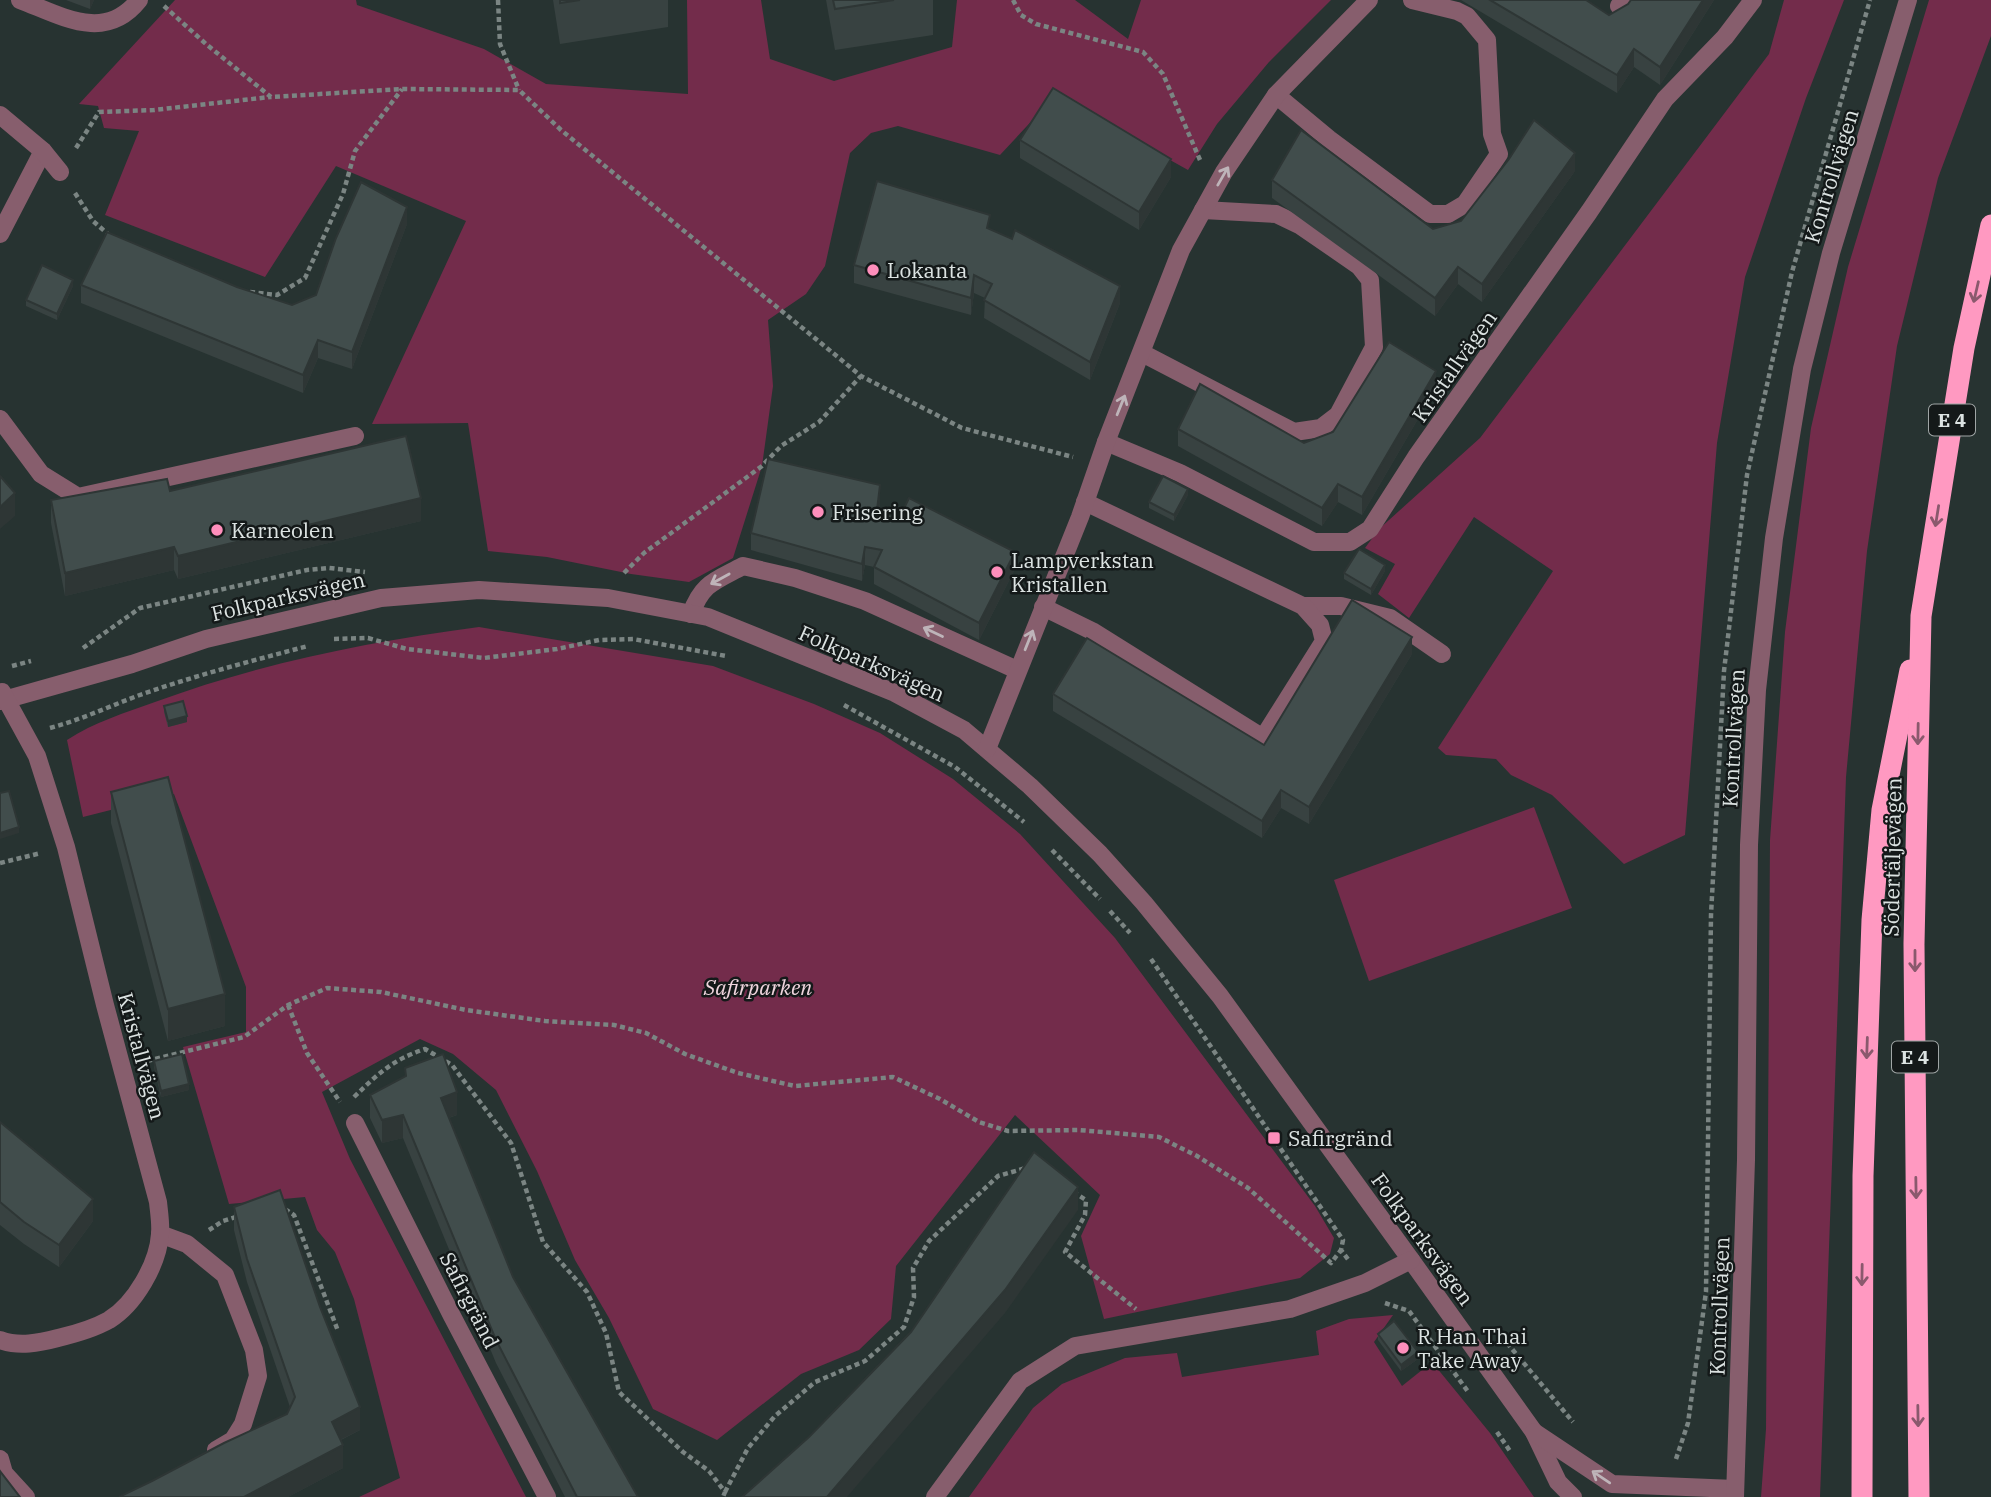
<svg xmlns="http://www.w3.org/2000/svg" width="1991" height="1497" viewBox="0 0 1991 1497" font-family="'IBM Plex Serif',serif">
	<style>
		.green { fill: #732c4b }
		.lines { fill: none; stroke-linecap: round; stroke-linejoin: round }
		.path { stroke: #7b8583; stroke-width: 4.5; stroke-dasharray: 5 3.5; stroke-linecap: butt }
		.service { stroke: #875e6d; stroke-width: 18 }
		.pedestrian { stroke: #875e6d; stroke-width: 18 }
		.minor { stroke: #875e6d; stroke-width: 18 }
		.tertiary { stroke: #875e6d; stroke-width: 18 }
		.motorway { stroke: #ff99c1; stroke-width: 21 }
		.wall { fill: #384241 }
		.shaded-wall { fill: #2e3635 }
		.building { fill: #414d4c; stroke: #2e3635; stroke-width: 2 }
		.oneway { stroke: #beb4b9 }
		.oneway2 { stroke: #8a596d }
		.poi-dot { fill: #fe8ebb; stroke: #141919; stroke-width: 2.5 }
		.labels { text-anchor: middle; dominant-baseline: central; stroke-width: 5; stroke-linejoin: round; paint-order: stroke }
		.shield { fill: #141919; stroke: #a0a6a6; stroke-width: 2 }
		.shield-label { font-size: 19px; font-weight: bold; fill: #dce3e2 }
		.street-label { font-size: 21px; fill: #dce3e2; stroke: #141919 }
		.poi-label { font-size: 21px; fill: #dce3e2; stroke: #141919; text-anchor: start }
		.park-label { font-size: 21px; font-style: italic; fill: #f0d5de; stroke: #141919 }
	</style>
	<rect width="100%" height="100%" fill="#273331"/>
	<g class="green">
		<path d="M 175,0 L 356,0 L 357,5 L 484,49 L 546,84 L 688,94 L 687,0 L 761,0 L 770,59 L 834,81 L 952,47 L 957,0 L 1075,0 L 1128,39 L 1141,0 L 1331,0 L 1269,62 L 1217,124 L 1188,170 L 1055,96 L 1000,155 L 898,126 L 871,133 L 850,153 L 825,266 L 806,294 L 768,320 L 773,386 L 762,466 L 733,558 L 689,582 L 631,574 L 547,557 L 488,551 L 468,423 L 372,424 L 466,221 L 336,166 L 265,277 L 105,215 L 139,131 L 104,128 L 98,106 L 79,104 Z"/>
		<path d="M 1784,0 L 1844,0 L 1806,98 L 1745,277 L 1717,443 L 1685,835 L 1624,864 L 1552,795 L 1511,775 L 1496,759 L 1446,755 L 1438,748 L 1553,571 L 1474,517 L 1409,618 L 1378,594 L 1395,564 L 1365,548 L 1379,529 L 1480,438 L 1769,54 Z"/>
		<path d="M 1929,0 L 1991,0 L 1991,36 L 1938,178 L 1897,346 L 1867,551 L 1846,777 L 1820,1497 L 1761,1497 L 1766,1429 L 1770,840 L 1785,632 L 1811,428 L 1848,267 Z"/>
		<path d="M 479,627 L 713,666 L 814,704 L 880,733 L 953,779 L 1020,834 L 1115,938 L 1315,1206 L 1334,1238 L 1330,1254 L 1300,1278 L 1104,1319 L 1081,1236 L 1100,1195 L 1015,1115 L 896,1266 L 891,1319 L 859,1350 L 801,1374 L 717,1440 L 653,1409 L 609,1318 L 575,1260 L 537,1171 L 496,1090 L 453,1054 L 420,1039 L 322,1092 L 350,1159 L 526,1497 L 359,1497 L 400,1478 L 354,1299 L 335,1252 L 317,1230 L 305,1197 L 229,1204 L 183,1047 L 246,1032 L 246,987 L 174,794 L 83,817 L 67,740 C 94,722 125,713 155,702 C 260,663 368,642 479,627 Z"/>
		<path d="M 1534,807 L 1572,908 L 1369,981 L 1334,880 Z"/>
		<path d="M 1393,1315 L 1374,1342 L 1402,1386 L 1432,1362 L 1490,1433 L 1534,1497 L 969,1497 L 1033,1408 L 1062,1384 L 1125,1358 L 1177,1353 L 1182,1377 L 1319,1355 L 1316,1331 L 1349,1319 Z"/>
	</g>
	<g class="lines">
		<g class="path">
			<path d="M 498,0 L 500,44 L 519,90"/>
			<path d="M 1013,0 L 1021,15 L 1036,24 L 1143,52 L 1163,74 L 1200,160"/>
			<path d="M 164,6 L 206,44 L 271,97 L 402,89 L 519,90 L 561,130 L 861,376 L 962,428 L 1073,457"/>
			<path d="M 76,148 L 99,112 L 154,110 L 270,97"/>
			<path d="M 75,193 L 93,221 L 109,235"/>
			<path d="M 250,292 L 277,295 L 305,278 L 343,194 L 355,151 L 402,89"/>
			<path d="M 624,573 L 644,553 L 762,466 L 781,446 L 819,422 L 861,376"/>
			<path d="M 334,639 L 368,638 L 407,649 L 484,658 L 557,649 L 599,640 L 633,639 L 726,656"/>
			<path d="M 83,648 L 140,608 L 307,570 L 329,568 L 365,572"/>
			<path d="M 12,666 L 31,661"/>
			<path d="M 844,705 L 955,767 L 1024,822"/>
			<path d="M 50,728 C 80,720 108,707 137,696 C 193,676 251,661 308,646"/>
			<path d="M 1052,850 L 1100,899"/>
			<path d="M 0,863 L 41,853"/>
			<path d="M 1110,911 L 1130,933"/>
			<path d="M 1151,959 L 1343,1240 L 1341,1250 L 1350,1262"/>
			<path d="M 288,1005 L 307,1053 L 340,1102"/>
			<path d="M 147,1061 L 244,1037 L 288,1005 L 327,988 L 381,992 L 466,1010 L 545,1021 L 614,1025 L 646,1033 L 685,1054 L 738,1073 L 795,1086 L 893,1077 L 940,1099 L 979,1122 L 1008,1131 L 1079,1130 L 1159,1137 L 1197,1156 L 1248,1188 L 1331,1263 L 1341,1250"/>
			<path d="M 354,1097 C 379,1073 392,1060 425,1049 L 452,1065 L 511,1143 L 543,1242 L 587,1292 L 606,1333 L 619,1392 L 683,1452 L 709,1471 L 725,1492 L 723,1497"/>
			<path d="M 1073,1192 L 1086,1200 L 1085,1215 L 1065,1252 L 1136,1309"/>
			<path d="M 285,1209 L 294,1215 L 338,1331"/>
			<path d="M 209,1230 L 223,1221 L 239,1216"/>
			<path d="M 1385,1303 L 1409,1311 L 1469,1393"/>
			<path d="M 1507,1343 L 1573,1422"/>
			<path d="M 1497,1432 L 1510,1451"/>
			<path d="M 1676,1459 L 1688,1423 L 1706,1292 L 1711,915 L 1724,671 L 1747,475 L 1792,272 L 1870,0"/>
			<path d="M 725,1492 L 748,1448 L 775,1416 L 815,1382 L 865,1361 L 904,1327 L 914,1297 L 913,1268 L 929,1241 L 998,1176 L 1026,1168"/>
		</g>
		<g class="service">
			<path d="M 1619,6 L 1632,0"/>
			<path d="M 1276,95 L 1329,139 L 1430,214 L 1448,214 L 1465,204 L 1499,154 L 1492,134 L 1487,40 L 1467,16 L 1457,11 L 1412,0"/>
			<path d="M 0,234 L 43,151"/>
			<path d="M 1142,353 L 1294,432 L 1321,428 L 1338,415 L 1374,347 L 1370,280 L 1359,266 L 1301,226 L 1276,214 L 1203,210"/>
			<path d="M 0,419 L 41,474 L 78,497 L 355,436"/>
			<path d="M 1106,442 L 1180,473 L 1314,542 L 1350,542 L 1370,529 L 1416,457 L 1589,212 L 1665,99 L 1725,37 L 1753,0"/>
			<path d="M 1303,606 L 1341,606 L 1390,618 L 1442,654"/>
			<path d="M 1043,607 L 1092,631 L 1263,738 L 1324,641 L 1320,625 L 1303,606 L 1085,502"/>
			<path d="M 691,614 C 702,583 715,581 743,566 L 795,578 L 865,601 L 1017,670"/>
			<path d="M 160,1234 L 187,1244 L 225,1275 L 254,1350 L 258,1376 L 243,1424 L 233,1440 L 216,1450"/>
			<path d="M 0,1459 L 4,1473 L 26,1497"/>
		</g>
		<path class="pedestrian" d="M 355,1123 L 452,1316 L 547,1497"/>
		<g class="minor">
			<path d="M 20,0 C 62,16 105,43 139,0"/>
			<path d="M 0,115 L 43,151 L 60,172"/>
			<path d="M 0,701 L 132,664 L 206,639 L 381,598 L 479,590 L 608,598 L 708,617 L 895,693 L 964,730 L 1030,786 L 1100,854 L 1144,903 L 1220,996 L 1411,1260 L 1534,1432 L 1558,1482 L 1573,1497"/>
			<path d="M 987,749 L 1080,517 L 1106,442 L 1181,250 L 1224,172 L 1276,95 L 1369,0"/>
			<path d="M 0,1340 C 19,1347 39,1343 58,1338 C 75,1334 93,1329 109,1320 C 135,1304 158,1264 160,1234 C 161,1224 159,1212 158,1202 L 105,1005 L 66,847 L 37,756 L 2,692"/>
			<path d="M 1534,1432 L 1612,1484 L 1735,1489"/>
			<path d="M 935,1497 L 1020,1381 L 1075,1346 L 1290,1309 L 1365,1283 L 1411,1260"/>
		</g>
		<path class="tertiary" d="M 1735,1497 L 1746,1160 L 1749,845 L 1757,690 L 1774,538 L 1802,369 L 1831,253 L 1908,0"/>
		<g class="motorway">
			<path d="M 1862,1497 L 1863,1176 L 1872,920 L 1882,810 L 1910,670"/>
			<path d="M 1919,1497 L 1914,944 L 1921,616 L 1964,348 L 1991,225"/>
		</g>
	</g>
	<g class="wall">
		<path d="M 66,0 L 94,0 L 90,9 Z"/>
		<path d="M 553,0 L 668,0 L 668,27 L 560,44 Z"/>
		<path d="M 826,0 L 933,0 L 933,35 L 835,50 Z"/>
		<path d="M 1461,0 L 1586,0 L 1609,15 L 1714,0 L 1660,85 L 1634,67 L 1617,93 Z"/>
		<path d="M 1020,140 L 1171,177 L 1139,230 L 1020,158 Z"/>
		<path d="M 1575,171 L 1482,302 L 1458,284 L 1435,316 L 1272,198 L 1272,180 L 1433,229 L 1461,221 Z"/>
		<path d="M 407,224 L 352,369 L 318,358 L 303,393 L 81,303 L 81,285 L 237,287 L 292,305 L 316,295 Z"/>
		<path d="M 990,229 L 1120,303 L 1090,380 L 984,318 L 985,298 L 974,293 L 971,315 L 854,283 L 854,265 Z"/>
		<path d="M 73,286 L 57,320 L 26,306 L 26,300 Z"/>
		<path d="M 1436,388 L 1362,515 L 1338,502 L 1322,526 L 1178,446 L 1178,429 L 1304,443 L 1333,432 Z"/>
		<path d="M 170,491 L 421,521 L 178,579 L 174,570 L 65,596 L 51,523 L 51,500 Z"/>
		<path d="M 1188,495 L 1174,521 L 1149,508 L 1149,502 Z"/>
		<path d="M 880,503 L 879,511 L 1015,569 L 979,640 L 874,584 L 874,567 L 865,565 L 862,581 L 751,550 L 751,533 Z"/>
		<path d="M 1385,571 L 1371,595 L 1344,579 L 1344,573 Z"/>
		<path d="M 1412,654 L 1309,824 L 1281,808 L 1262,838 L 1053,711 L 1053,694 L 1264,745 Z"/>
		<path d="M 164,706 L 187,722 L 168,727 L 164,712 Z"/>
		<path d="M 111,792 L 225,1026 L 168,1041 L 111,823 Z"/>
		<path d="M 154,1061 L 189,1090 L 161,1097 L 154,1067 Z"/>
		<path d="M 405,1068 L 457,1115 L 449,1118 L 513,1277 L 638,1497 L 565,1497 L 496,1363 L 403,1138 L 382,1143 L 370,1118 L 370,1095 L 405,1077 Z"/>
		<path d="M 0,1122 L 93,1221 L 59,1267 L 24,1244 L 0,1225 Z"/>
		<path d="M 234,1207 L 360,1430 L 341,1440 L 343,1468 L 288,1497 L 119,1497 L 287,1414 L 290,1407 L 247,1282 L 234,1230 Z"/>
		<path d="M 1378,1334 L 1418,1359 L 1401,1371 L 1378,1340 Z"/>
	</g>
	<g class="shaded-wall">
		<path d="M 90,0 L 94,0 L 90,9 Z"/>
		<path d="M 1703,0 L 1714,0 L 1660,85 L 1660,67 Z"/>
		<path d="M 1634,49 L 1634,67 L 1617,93 L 1617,75 Z"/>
		<path d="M 1575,153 L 1575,171 L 1482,302 L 1482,284 Z"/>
		<path d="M 1171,159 L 1171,177 L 1139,230 L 1139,212 Z"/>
		<path d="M 407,207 L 407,224 L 352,369 L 352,352 Z"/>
		<path d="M 1458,267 L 1458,284 L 1435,316 L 1435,298 Z"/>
		<path d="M 974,275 L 974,293 L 971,315 L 971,298 Z"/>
		<path d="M 73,280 L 73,286 L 57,320 L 57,314 Z"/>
		<path d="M 1120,286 L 1120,303 L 1090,380 L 1090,362 Z"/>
		<path d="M 318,340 L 318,358 L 303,393 L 303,375 Z"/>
		<path d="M 1436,371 L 1436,388 L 1362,515 L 1362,497 Z"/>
		<path d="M 1338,484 L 1338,502 L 1322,526 L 1322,508 Z"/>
		<path d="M 880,485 L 880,503 L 877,528 L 877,510 Z"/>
		<path d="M 1188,489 L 1188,495 L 1174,521 L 1174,515 Z"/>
		<path d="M 15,493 L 15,516 L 0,529 L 0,507 Z"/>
		<path d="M 421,498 L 421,521 L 178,579 L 178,556 Z"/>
		<path d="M 174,547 L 174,570 L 65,596 L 65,573 Z"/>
		<path d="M 865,547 L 865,565 L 862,581 L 862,564 Z"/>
		<path d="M 1015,552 L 1015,569 L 979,640 L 979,623 Z"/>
		<path d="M 1385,565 L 1385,571 L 1371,595 L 1371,589 Z"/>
		<path d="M 1412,637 L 1412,654 L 1309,824 L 1309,807 Z"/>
		<path d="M 187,716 L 187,722 L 168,727 L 168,721 Z"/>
		<path d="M 1281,790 L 1281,808 L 1262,838 L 1262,821 Z"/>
		<path d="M 19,827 L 19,833 L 0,839 L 0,833 Z"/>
		<path d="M 225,994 L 225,1026 L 168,1041 L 168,1009 Z"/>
		<path d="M 189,1084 L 189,1090 L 161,1097 L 161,1091 Z"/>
		<path d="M 457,1092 L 457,1115 L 441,1120 L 441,1098 Z"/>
		<path d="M 403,1115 L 403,1138 L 382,1143 L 382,1120 Z"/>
		<path d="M 1078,1187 L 1078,1210 L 1005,1313 L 847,1497 L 827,1497 Z"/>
		<path d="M 93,1199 L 93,1221 L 59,1267 L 59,1245 Z"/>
		<path d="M 1418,1352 L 1418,1359 L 1401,1371 L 1401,1365 Z"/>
		<path d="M 360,1407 L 360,1430 L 332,1444 L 332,1422 Z"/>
		<path d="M 343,1445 L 343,1468 L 288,1497 L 244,1497 Z"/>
	</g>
	<g class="building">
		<path d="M 560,0 L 580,0 L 560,3 Z"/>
		<path d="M 833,0 L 894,0 L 835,9 Z"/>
		<path d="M 1490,0 L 1586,0 L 1609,15 L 1628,4 L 1631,0 L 1703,0 L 1660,67 L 1634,49 L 1617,75 Z"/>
		<path d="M 1053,88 L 1171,159 L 1139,212 L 1020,140 Z"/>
		<path d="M 1534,120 L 1575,153 L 1482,284 L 1458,267 L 1435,298 L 1272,180 L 1301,130 L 1433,229 L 1461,221 L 1509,159 Z"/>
		<path d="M 877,181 L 990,215 L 987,228 L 1012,239 L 1015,230 L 1120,286 L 1090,362 L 984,300 L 992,284 L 974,275 L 971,298 L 854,265 Z"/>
		<path d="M 361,182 L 407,207 L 352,352 L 318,340 L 303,375 L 81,285 L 107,232 L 237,287 L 292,305 L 316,295 L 336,238 Z"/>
		<path d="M 42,265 L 73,280 L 57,314 L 26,300 Z"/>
		<path d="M 1389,342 L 1436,371 L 1362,497 L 1338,484 L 1322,508 L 1178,429 L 1200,384 L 1304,443 L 1333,432 Z"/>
		<path d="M 406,436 L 421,498 L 178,556 L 174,547 L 65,573 L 51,500 L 167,479 L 170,491 Z"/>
		<path d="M 768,459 L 880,485 L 877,510 L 899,519 L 909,498 L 1015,552 L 979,623 L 874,567 L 882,550 L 865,547 L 862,564 L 751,533 Z"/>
		<path d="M 0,476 L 15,493 L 0,507 Z"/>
		<path d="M 1163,476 L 1188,489 L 1174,515 L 1149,502 Z"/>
		<path d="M 1359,549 L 1385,565 L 1371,589 L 1344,573 Z"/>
		<path d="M 1352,600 L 1412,637 L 1309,807 L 1281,790 L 1262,821 L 1053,694 L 1087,638 L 1264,745 Z"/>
		<path d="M 183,701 L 187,716 L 168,721 L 164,706 Z"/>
		<path d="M 168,777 L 225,994 L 168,1009 L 111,792 Z"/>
		<path d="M 9,791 L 19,827 L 0,833 L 0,793 Z"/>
		<path d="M 182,1054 L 189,1084 L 161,1091 L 154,1061 Z"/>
		<path d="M 443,1054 L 457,1092 L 441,1098 L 513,1277 L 638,1497 L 577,1497 L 496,1340 L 403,1115 L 382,1120 L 370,1095 L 406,1076 L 405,1068 Z"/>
		<path d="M 0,1122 L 93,1199 L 59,1245 L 24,1222 L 0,1202 Z"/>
		<path d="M 1034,1152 L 1078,1187 L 1005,1290 L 827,1497 L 742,1497 L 809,1437 L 911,1332 Z"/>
		<path d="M 280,1190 L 320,1307 L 360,1407 L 332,1422 L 343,1445 L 244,1497 L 119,1497 L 152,1481 L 224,1443 L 287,1414 L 295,1397 L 247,1259 L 234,1207 Z"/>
		<path d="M 1394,1321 L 1418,1352 L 1401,1365 L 1378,1334 Z"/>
		<path d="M 0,1471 L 20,1497 L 0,1497 Z"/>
	</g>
	<defs><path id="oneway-shaft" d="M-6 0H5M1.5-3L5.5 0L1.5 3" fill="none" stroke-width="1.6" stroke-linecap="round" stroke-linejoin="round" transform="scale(1.75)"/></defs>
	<g class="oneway">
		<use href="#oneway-shaft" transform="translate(1223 176) rotate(-60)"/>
		<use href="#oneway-shaft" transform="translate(1121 405) rotate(-68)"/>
		<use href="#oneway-shaft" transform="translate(720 579) rotate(151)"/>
		<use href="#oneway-shaft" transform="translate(933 632) rotate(-155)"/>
		<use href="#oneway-shaft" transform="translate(1029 640) rotate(-68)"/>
		<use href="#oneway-shaft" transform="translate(1601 1477) rotate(-146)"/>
	</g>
	<g class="oneway2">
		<use href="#oneway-shaft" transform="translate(1976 292) rotate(103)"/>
		<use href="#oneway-shaft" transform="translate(1937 516) rotate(99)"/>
		<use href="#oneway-shaft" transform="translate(1918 734) rotate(91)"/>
		<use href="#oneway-shaft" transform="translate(1915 961) rotate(90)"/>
		<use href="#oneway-shaft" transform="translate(1867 1048) rotate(92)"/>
		<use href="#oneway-shaft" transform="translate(1916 1188) rotate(89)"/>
		<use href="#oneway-shaft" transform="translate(1862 1275) rotate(91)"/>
		<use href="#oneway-shaft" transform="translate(1918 1416) rotate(89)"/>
	</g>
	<g class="poi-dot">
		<circle cx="873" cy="270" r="7"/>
		<circle cx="818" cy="512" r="7"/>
		<circle cx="217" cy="530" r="7"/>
		<circle cx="997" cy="572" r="7"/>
		<rect x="1267" y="1131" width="14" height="14" rx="3.5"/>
		<circle cx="1403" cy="1348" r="7"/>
	</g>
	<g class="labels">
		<g class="shield">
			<rect x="1929" y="404.5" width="46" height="31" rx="5"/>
			<rect x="1892" y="1041.5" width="46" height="31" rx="5"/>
		</g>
		<g class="shield-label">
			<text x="1952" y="420">E 4</text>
			<text x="1915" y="1057">E 4</text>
		</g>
		<g class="street-label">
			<text transform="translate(1831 176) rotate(-73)">Kontrollvägen</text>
			<text transform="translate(1454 366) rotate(-55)">Kristallvägen</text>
			<text transform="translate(288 596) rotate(-13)">Folkparksvägen</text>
			<text transform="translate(872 663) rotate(24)">Folkparksvägen</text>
			<text transform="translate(1733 738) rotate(-87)">Kontrollvägen</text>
			<text transform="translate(1892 857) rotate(-89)">Södertäljevägen</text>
			<text transform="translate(142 1056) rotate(75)">Kristallvägen</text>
			<text transform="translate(1423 1239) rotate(54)">Folkparksvägen</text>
			<text transform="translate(470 1300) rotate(63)">Safirgränd</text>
			<text transform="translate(1719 1306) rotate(-88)">Kontrollvägen</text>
		</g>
		<g class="poi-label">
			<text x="887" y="270">Lokanta</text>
			<text x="832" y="512">Frisering</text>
			<text x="231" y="530">Karneolen</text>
			<text x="1011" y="560">Lampverkstan<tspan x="1011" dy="24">Kristallen</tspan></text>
			<text x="1288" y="1138">Safirgränd</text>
			<text x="1417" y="1336">R Han Thai<tspan x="1417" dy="24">Take Away</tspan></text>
		</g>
		<g class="park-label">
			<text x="758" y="987">Safirparken</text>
		</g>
	</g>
</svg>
